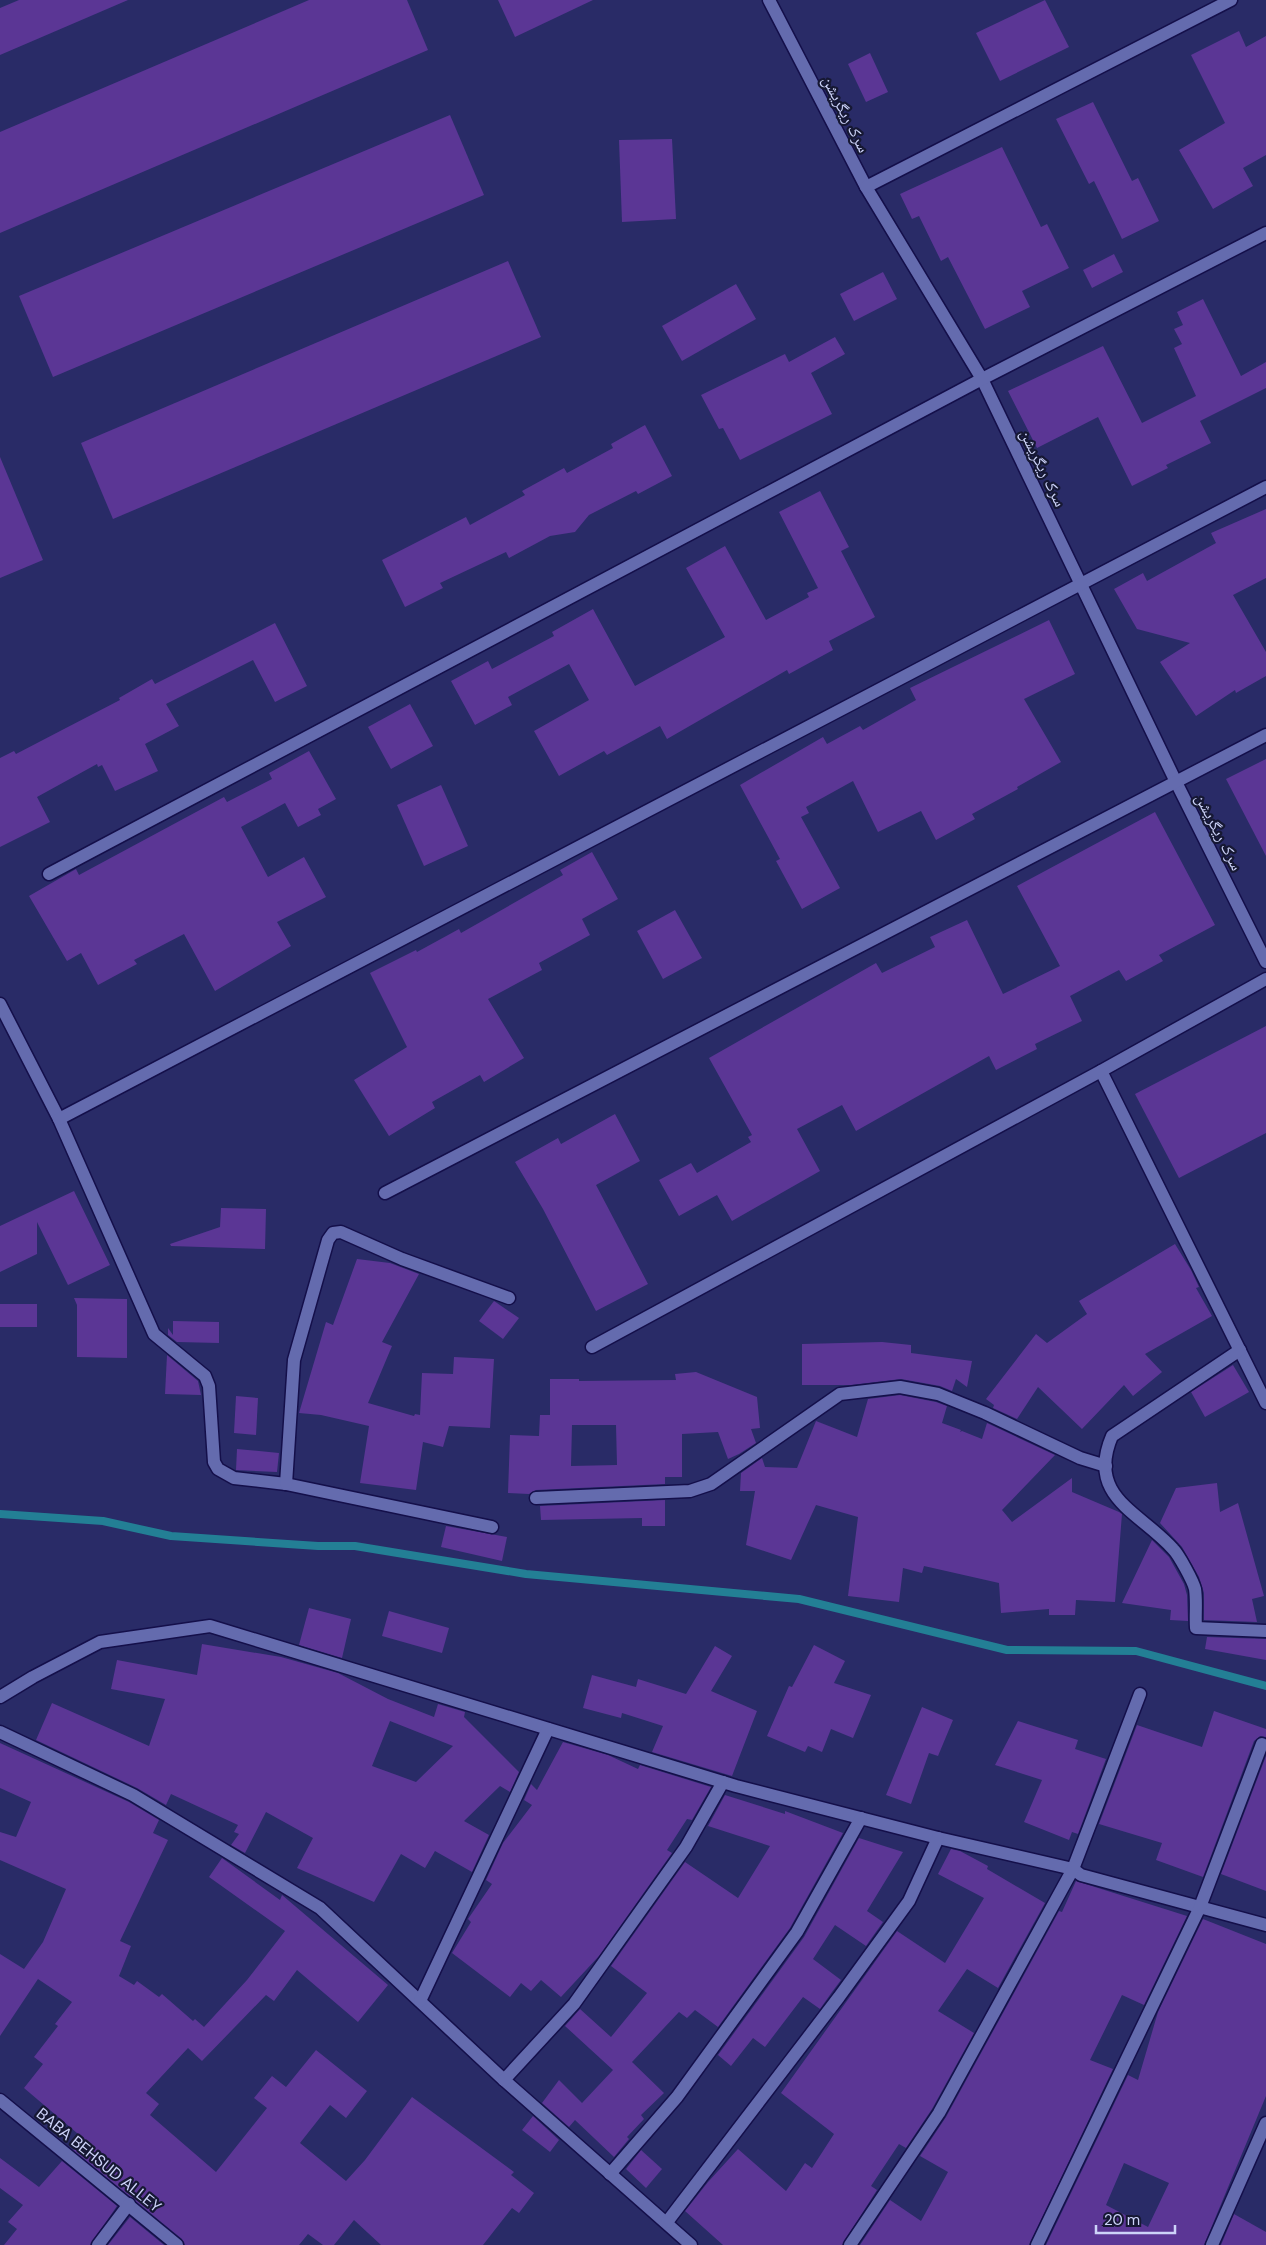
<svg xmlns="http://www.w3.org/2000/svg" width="1266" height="2245" viewBox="0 0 1266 2245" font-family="'DM Sans','Noto Naskh Arabic',sans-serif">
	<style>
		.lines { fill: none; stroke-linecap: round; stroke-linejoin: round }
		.stream { stroke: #237f95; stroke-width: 8 }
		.building { fill: #5b3695; fill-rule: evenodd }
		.street-casing { stroke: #140f4a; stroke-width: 15 }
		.street { stroke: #646bae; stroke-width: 12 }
		.labels { text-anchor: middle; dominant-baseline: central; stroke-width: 4.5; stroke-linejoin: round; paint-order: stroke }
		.street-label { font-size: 16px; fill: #cdd3f9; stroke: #161833 }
	</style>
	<rect width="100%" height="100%" fill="#292b67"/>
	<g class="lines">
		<path class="stream" d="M 0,1514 L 103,1521 L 171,1536 L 318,1546 L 355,1546 L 526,1574 L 799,1599 L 1007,1650 L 1136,1651 L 1266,1686"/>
	</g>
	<g class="building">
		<path d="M 19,0 L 128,0 L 0,55 L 0,8 Z"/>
		<path d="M 309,0 L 407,0 L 428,50 L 0,233 L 0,132 Z"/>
		<path d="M 498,0 L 593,0 L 515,37 Z"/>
		<path d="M 1045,0 L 1069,47 L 1000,81 L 976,33 Z"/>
		<path d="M 1239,31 L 1246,47 L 1266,36 L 1266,155 L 1243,168 L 1253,186 L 1213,209 L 1179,150 L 1225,123 L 1191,55 Z"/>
		<path d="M 870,53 L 888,92 L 866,102 L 848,64 Z"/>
		<path d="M 1093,102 L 1132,181 L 1138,178 L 1159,221 L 1122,239 L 1094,181 L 1089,184 L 1056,119 Z"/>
		<path d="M 450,115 L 484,195 L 53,377 L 19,296 Z"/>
		<path d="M 672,139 L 676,219 L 622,222 L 619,140 Z"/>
		<path d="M 1002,147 L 1041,227 L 1047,224 L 1069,268 L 1022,291 L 1030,307 L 985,329 L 948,257 L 941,261 L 919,216 L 912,219 L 900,194 Z"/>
		<path d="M 1114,254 L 1123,272 L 1092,288 L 1083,270 Z"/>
		<path d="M 508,261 L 541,337 L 113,519 L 81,443 Z"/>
		<path d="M 883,272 L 897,299 L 854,321 L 840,294 Z"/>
		<path d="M 736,284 L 756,319 L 682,361 L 662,326 Z"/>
		<path d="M 1203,299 L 1241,376 L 1266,362 L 1266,388 L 1200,421 L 1211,443 L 1166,465 L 1168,468 L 1132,486 L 1098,417 L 1037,448 L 1008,391 L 1103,346 L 1142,423 L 1196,396 L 1174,348 L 1182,344 L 1174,329 L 1183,325 L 1177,312 Z"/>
		<path d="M 835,337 L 845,354 L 811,373 L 832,414 L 740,460 L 723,428 L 719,429 L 701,395 L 785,354 L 789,362 Z"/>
		<path d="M 645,425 L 672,476 L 638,494 L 636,491 L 589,515 L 575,532 L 550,536 L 509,558 L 506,552 L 440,583 L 443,588 L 405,607 L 382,560 L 466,517 L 470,525 L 525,495 L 522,491 L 564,468 L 567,473 L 613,448 L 611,444 Z"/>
		<path d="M 0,457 L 43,560 L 0,578 Z"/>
		<path d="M 820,491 L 849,547 L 841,551 L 875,617 L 829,641 L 833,650 L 789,674 L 787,670 L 667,739 L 660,726 L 607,755 L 604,751 L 559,776 L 534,731 L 589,700 L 569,664 L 508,697 L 512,705 L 475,725 L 451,681 L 488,661 L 492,669 L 554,636 L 552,632 L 593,609 L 635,686 L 725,637 L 686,568 L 725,546 L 766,620 L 809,597 L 807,593 L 818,588 L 779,512 Z"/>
		<path d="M 1266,509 L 1266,578 L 1233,595 L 1266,652 L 1266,676 L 1236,693 L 1235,690 L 1196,716 L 1160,662 L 1190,643 L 1137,629 L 1114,589 L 1143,573 L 1147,581 L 1216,543 L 1211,533 Z"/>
		<path d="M 1049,620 L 1075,674 L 1024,699 L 1061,762 L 1017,787 L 1018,789 L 972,814 L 975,819 L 936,840 L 921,811 L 878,832 L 853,781 L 806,807 L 809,813 L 801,817 L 840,888 L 802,909 L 776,861 L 780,859 L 740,785 L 823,737 L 827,744 L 860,726 L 863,730 L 916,700 L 910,688 Z"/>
		<path d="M 275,623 L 307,686 L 275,702 L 253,660 L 166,704 L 179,726 L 145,744 L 158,771 L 115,791 L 102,765 L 98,767 L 97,764 L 37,797 L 50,822 L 0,847 L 0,758 L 14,751 L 16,754 L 64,729 L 120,700 L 119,698 L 152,679 L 155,684 Z"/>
		<path d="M 410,704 L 433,746 L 391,769 L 368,727 Z"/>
		<path d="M 309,751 L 336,799 L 318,809 L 321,815 L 298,827 L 285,803 L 241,827 L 268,877 L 304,857 L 326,897 L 277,922 L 291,946 L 215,991 L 184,934 L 134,960 L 137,964 L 98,985 L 81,953 L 67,961 L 29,896 L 76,869 L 79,875 L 224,797 L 227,802 L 272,779 L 269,773 Z"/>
		<path d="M 1266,759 L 1266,856 L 1226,779 Z"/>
		<path d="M 441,785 L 468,846 L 424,866 L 397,805 Z"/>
		<path d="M 1155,812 L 1215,925 L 1159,955 L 1163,961 L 1126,981 L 1119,970 L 1070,996 L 1082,1021 L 1035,1044 L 1037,1049 L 996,1070 L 989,1056 L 856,1131 L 842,1105 L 797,1129 L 820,1171 L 732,1221 L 717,1195 L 679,1216 L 659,1180 L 691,1163 L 697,1173 L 751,1142 L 748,1137 L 752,1135 L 709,1058 L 876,963 L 882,973 L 935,947 L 930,937 L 967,920 L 1003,994 L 1060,966 L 1017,886 Z"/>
		<path d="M 592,852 L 618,899 L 582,919 L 590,935 L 539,963 L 542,970 L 488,999 L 524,1058 L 484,1082 L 480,1075 L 432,1102 L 435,1108 L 389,1136 L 354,1080 L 407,1047 L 370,973 L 416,950 L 417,952 L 459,929 L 461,933 L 563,875 L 560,870 Z"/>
		<path d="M 675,910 L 702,958 L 663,979 L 637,931 Z"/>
		<path d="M 1266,1026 L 1266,1133 L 1179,1178 L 1135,1094 Z"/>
		<path d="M 615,1114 L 640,1161 L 596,1185 L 648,1284 L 596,1311 L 543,1209 L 515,1162 L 558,1138 L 561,1144 Z"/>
		<path d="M 74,1191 L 110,1265 L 68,1285 L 37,1222 L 37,1254 L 0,1272 L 0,1226 Z"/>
		<path d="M 221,1208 L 266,1209 L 265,1249 L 171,1246 L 170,1244 L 220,1227 Z"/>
		<path d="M 1175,1244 L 1191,1270 L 1199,1287 L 1196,1288 L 1212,1316 L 1145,1354 L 1162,1372 L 1133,1396 L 1124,1385 L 1082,1429 L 1038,1387 L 1017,1419 L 993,1408 L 994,1405 L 986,1399 L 1036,1334 L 1047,1343 L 1087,1314 L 1079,1301 Z"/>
		<path d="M 357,1259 L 390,1263 L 419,1274 L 382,1342 L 392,1346 L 368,1403 L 414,1416 L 415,1414 L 420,1415 L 422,1373 L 453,1374 L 454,1357 L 494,1359 L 490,1428 L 449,1426 L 443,1447 L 423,1442 L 416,1490 L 360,1483 L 369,1426 L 321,1415 L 299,1413 L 326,1322 L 333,1325 Z"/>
		<path d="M 74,1298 L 127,1299 L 127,1358 L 77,1357 L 77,1305 Z"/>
		<path d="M 494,1301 L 519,1318 L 503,1339 L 479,1321 Z"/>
		<rect x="0" y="1304" width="37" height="23"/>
		<path d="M 173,1321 L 219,1322 L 219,1343 L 177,1342 L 168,1335 L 168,1328 L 173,1335 Z"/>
		<path d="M 882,1342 L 911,1345 L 911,1353 L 972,1361 L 967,1387 L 956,1379 L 952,1391 L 940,1386 L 901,1379 L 851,1385 L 802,1385 L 802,1344 Z"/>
		<path d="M 167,1355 L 198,1381 L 201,1395 L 165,1394 Z"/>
		<path d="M 1233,1365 L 1249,1392 L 1205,1417 L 1191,1392 Z"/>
		<path d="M 696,1372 L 757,1397 L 760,1428 L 751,1429 L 756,1443 L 739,1454 L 728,1459 L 718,1432 L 682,1434 L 682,1477 L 665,1477 L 665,1484 L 536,1490 L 529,1494 L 508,1493 L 510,1435 L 539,1436 L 540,1415 L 550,1415 L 550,1379 L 579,1379 L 579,1381 L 676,1380 L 675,1374 ZM 572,1425 L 616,1425 L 617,1465 L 571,1466 Z"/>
		<path d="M 900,1395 L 936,1402 L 947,1406 L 942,1423 L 961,1430 L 960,1432 L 962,1431 L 982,1439 L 987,1423 L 1055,1455 L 1002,1510 L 1012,1522 L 1072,1478 L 1072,1492 L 1119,1512 L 1122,1514 L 1115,1602 L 1076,1600 L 1075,1615 L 1049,1615 L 1049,1609 L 1001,1613 L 999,1583 L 924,1566 L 922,1573 L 903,1568 L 899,1602 L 848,1596 L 858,1517 L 816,1505 L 791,1560 L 746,1545 L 755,1491 L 740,1491 L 741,1473 L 762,1458 L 765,1467 L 797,1468 L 816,1421 L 857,1437 L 868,1399 Z"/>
		<path d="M 236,1396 L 258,1398 L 256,1435 L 234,1433 Z"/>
		<path d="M 237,1449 L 279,1453 L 277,1472 L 236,1470 Z"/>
		<path d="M 1217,1483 L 1220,1512 L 1238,1503 L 1264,1596 L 1252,1599 L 1257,1622 L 1204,1620 L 1204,1593 L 1199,1577 L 1182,1547 L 1160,1523 L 1176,1488 Z"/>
		<path d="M 665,1500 L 665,1526 L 642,1526 L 642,1518 L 541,1520 L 540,1506 Z"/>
		<path d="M 446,1526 L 507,1537 L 502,1561 L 441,1547 Z"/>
		<path d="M 1152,1540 L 1169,1557 L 1184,1584 L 1187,1595 L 1188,1621 L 1170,1620 L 1171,1610 L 1122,1603 Z"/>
		<path d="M 309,1608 L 351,1619 L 342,1658 L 299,1645 Z"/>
		<path d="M 389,1611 L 449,1628 L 442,1653 L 382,1636 Z"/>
		<path d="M 1207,1637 L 1266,1639 L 1266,1660 L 1205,1649 Z"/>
		<path d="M 202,1644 L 281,1657 L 338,1673 L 388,1699 L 434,1717 L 438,1704 L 465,1712 L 464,1717 L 519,1772 L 510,1792 L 500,1786 L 464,1821 L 489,1835 L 472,1872 L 435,1851 L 425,1868 L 401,1854 L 374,1902 L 297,1868 L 313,1838 L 266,1812 L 245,1853 L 231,1845 L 239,1834 L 234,1832 L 238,1825 L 171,1794 L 166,1805 L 137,1788 L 36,1740 L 52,1703 L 149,1746 L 165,1699 L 111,1689 L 117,1660 L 197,1675 ZM 390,1721 L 453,1746 L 416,1782 L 372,1766 Z"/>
		<path d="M 814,1645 L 845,1661 L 834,1683 L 871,1695 L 853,1738 L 831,1729 L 822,1752 L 808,1746 L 805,1752 L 767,1736 L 789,1686 L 792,1687 Z"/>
		<path d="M 715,1646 L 732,1656 L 711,1691 L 757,1711 L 732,1776 L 652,1752 L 663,1726 L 622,1713 L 621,1718 L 583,1708 L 592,1675 L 636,1687 L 638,1679 L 686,1694 Z"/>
		<path d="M 922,1707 L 953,1720 L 938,1756 L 929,1753 L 911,1804 L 886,1795 Z"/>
		<path d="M 1214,1711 L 1266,1729 L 1266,1737 L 1260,1736 L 1254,1741 L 1203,1877 L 1156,1860 L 1162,1843 L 1099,1824 L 1137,1725 L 1202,1747 Z"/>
		<path d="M 1018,1721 L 1078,1740 L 1075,1749 L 1106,1759 L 1078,1834 L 1072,1832 L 1069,1840 L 1024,1822 L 1042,1780 L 995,1765 Z"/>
		<path d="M 563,1742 L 608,1755 L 638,1769 L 640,1765 L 711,1787 L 692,1820 L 687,1819 L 667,1850 L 672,1853 L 599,1956 L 561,1997 L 541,1980 L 531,1991 L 521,1983 L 510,1997 L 452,1953 L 471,1922 L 468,1919 L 492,1884 L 486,1880 L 503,1843 L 532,1805 L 524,1800 L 531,1784 L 537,1790 Z"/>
		<path d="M 0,1743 L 129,1802 L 159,1820 L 153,1833 L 168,1840 L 120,1941 L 131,1946 L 119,1976 L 134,1985 L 137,1981 L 159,1997 L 162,1994 L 193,2021 L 195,2019 L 204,2027 L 247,1980 L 285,1931 L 209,1877 L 222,1858 L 280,1900 L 282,1895 L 388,1985 L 358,2022 L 297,1970 L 274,2001 L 266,1995 L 202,2061 L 188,2048 L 146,2093 L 159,2104 L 150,2115 L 216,2172 L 267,2108 L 254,2098 L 272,2076 L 286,2087 L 316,2050 L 367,2091 L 346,2118 L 330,2105 L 300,2143 L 346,2181 L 365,2160 L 412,2097 L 514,2172 L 511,2175 L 534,2193 L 519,2213 L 512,2208 L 483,2245 L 381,2245 L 354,2220 L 334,2245 L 323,2245 L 308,2234 L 299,2245 L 185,2245 L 182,2239 L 73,2150 L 84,2139 L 24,2088 L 43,2064 L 34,2057 L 58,2026 L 55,2024 L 72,2002 L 38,1979 L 0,2036 L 0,1954 L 24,1969 L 43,1942 L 66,1889 L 0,1860 L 0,1832 L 16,1837 L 31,1802 L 0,1788 Z"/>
		<path d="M 1266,1756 L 1266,1891 L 1221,1874 Z"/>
		<path d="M 725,1795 L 785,1814 L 785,1811 L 843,1833 L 790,1928 L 718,2027 L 695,2010 L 687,2018 L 679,2012 L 632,2062 L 664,2093 L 641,2115 L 644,2119 L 627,2137 L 629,2139 L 614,2157 L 575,2120 L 569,2127 L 542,2103 L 559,2080 L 582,2103 L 613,2070 L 565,2026 L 580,2009 L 611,2037 L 647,1993 L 611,1966 L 685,1862 L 738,1898 L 770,1846 L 708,1826 Z"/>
		<path d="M 859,1838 L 903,1852 L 867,1911 L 883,1922 L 866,1946 L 835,1925 L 813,1959 L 841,1980 L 832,1992 L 820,2009 L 803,1997 L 765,2047 L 753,2038 L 731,2066 L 718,2055 L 804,1937 Z"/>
		<path d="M 951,1849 L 960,1851 L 988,1866 L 987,1869 L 1045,1903 L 998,1988 L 967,1969 L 938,2011 L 974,2033 L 932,2109 L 906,2148 L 899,2144 L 871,2186 L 877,2190 L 842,2245 L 723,2245 L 685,2211 L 708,2182 L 738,2149 L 786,2191 L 805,2163 L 812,2168 L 834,2134 L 781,2093 L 897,1931 L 945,1963 L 984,1898 L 938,1874 Z"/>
		<path d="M 1076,1881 L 1187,1916 L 1144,2005 L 1122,1995 L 1090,2060 L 1113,2069 L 1029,2245 L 860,2245 L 890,2200 L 921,2221 L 948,2172 L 920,2156 L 946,2117 L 1059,1911 L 1062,1912 Z"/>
		<path d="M 1203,1919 L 1266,1944 L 1266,2096 L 1204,2245 L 1046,2245 L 1128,2075 L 1138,2080 L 1158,2012 ZM 1124,2163 L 1169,2183 L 1148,2227 L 1106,2205 Z"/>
		<path d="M 533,2116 L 559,2140 L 550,2152 L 522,2130 Z"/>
		<path d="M 641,2150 L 662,2169 L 646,2188 L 626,2169 Z"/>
		<path d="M 0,2158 L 39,2187 L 62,2161 L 117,2206 L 90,2245 L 4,2245 L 17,2229 L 8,2222 L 23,2205 L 0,2188 Z"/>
		<path d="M 1234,2214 L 1266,2232 L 1266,2245 L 1221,2245 Z"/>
		<path d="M 130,2217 L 164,2245 L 108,2245 Z"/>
	</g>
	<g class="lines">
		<g class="street-casing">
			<g id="street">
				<path d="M 769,0 L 866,187 L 982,379 L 1176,782 L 1266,962"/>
				<path d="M 866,187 L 1231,0"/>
				<path d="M 49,874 L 982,379 L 1266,233"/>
				<path d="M 0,1004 L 59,1119 L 154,1334 L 205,1376 L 209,1386 L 214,1462 L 218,1469 L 234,1478 L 286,1484 L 492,1527"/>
				<path d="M 1101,1071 L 1266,1403"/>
				<path d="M 59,1119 L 1266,487"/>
				<path d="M 385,1193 L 1266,735"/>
				<path d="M 592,1347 L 1101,1071 L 1266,979"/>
				<path d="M 1240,1350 L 1112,1436 C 1086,1497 1140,1512 1173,1549 C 1179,1555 1193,1581 1195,1589 C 1197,1602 1195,1615 1196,1628 L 1266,1631"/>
				<path d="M 286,1484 L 294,1360 L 328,1240 L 333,1233 L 341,1232 L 402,1259 L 509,1298"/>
				<path d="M 536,1498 L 690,1491 L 711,1484 L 840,1394 L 900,1387 L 938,1394 L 985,1413 L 1080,1458 L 1106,1466"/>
				<path d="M 0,1697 L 33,1677 L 100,1642 L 210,1626 L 736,1786 L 938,1838 L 1073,1869 L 1081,1875 L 1266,1925"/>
				<path d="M 0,1732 L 133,1795 L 320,1908 L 504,2080 L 691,2245"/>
				<path d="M 420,2001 L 548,1729"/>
				<path d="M 504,2080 L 574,2004 L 686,1847 L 723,1782"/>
				<path d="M 0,2100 L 177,2245"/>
				<path d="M 610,2174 L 677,2097 L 797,1932 L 861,1818"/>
				<path d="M 667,2222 L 839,1997 L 909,1901 L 938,1838"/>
				<path d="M 98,2245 L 129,2204"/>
				<path d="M 850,2245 L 939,2113 L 1073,1869 L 1140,1694"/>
				<path d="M 1037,2245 L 1200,1907 L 1262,1744"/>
				<path d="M 1212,2245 L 1266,2123"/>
			</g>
		</g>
		<use href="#street" class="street"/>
	</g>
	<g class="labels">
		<g class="street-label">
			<text transform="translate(846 114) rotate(63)">سرک ریگریشن</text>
			<text transform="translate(1043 468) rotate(64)">سرک ریگریشن</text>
			<text transform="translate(1219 832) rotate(63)">سرک ریگریشن</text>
			<text transform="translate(99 2160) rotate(39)">BABA BEHSUD ALLEY</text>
		</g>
	</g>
	<path d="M1096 2225v8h79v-8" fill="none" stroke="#cdd3f9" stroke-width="2.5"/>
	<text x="1104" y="2225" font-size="15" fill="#cdd3f9" stroke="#161833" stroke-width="4" paint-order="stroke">20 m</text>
</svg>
